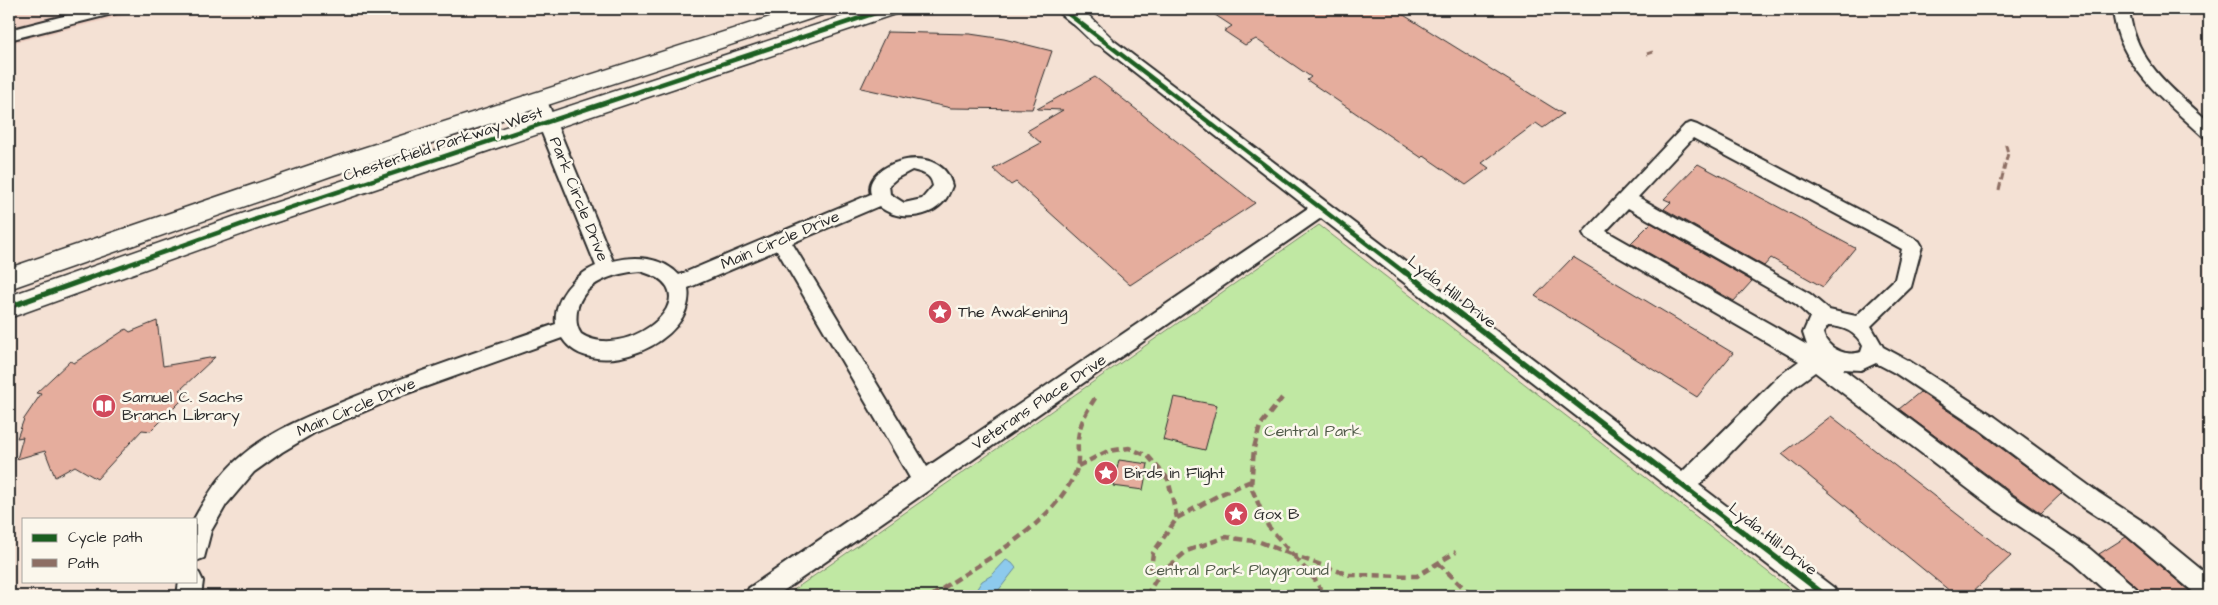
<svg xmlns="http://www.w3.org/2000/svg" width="2218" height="605" viewBox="0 0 2218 605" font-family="'Architects Daughter',sans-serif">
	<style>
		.built { fill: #f0d1c4 }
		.green { fill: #c0e8a3; stroke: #768a67 }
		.water { fill: #8dcaed; stroke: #668a9f }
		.building { fill: #e5ad9d; stroke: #2b2b2b }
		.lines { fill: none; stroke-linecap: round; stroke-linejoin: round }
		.street-casing { stroke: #2b2b2b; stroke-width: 4 }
		.secondary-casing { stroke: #2b2b2b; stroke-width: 3 }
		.street { fill: #fbf7ec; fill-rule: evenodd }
		.secondary { fill: #fbf7ec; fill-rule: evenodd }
		.quiet-far1 { stroke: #8d6e63; stroke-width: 3; stroke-dasharray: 7 3; stroke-linecap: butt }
		.quiet { stroke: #8d6e63; stroke-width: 4.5; stroke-dasharray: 8 4.5; stroke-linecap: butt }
		.cycleway-far1-casing { stroke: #fbf7ec; stroke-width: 7 }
		.cycleway-casing { stroke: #fbf7ec; stroke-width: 9 }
		.cycleway-far1 { stroke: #1b5e20; stroke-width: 4.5 }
		.cycleway { stroke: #1b5e20; stroke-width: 5.5 }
		.labels { text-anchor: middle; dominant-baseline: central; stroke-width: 5; stroke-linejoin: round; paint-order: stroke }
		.street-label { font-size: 16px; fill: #2b2b2b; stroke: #fbf7ec }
		.poi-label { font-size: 16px; fill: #2b2b2b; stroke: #fbf7ec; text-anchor: start }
		.park-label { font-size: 16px; fill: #505a49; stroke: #fbf7ec }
	</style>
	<rect width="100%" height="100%" fill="#f4e1d4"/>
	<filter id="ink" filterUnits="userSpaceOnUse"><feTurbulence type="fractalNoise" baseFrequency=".02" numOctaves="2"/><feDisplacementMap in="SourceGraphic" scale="10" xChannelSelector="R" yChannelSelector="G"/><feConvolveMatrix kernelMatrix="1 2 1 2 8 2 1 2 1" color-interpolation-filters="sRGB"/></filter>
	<g filter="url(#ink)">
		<path class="built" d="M 9,9 L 150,9 L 9,44 Z"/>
		<path class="green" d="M 1319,225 L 1799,596 L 785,596 Z"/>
		<path class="water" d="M 1006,560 L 1012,563 L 1016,568 L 994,596 L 972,596 L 982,581 L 992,575 Z"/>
		<g class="building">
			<path d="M 1206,9 L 1394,9 L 1563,114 L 1543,128 L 1536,123 L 1482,163 L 1489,168 L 1466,185 L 1424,156 L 1422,158 L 1307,80 L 1311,77 L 1256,39 L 1245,45 L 1224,31 L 1232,26 Z"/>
			<path d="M 887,32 L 970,34 L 1004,39 L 1052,51 L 1032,109 L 951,108 L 861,88 Z"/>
			<path d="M 1095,77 L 1255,203 L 1130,285 L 1016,182 L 1011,185 L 993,169 L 1041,143 L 1027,131 L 1063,110 L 1037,109 Z"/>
			<path d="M 1698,164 L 1855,248 L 1823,287 L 1771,258 L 1764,266 L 1664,209 L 1671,202 L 1664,199 Z"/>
			<path d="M 1651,223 L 1752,281 L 1734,301 L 1631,243 Z"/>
			<path d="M 1573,257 L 1733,353 L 1697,397 L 1535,296 Z"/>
			<path d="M 157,321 L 163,366 L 215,357 L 180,390 L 189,393 L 151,431 L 142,430 L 97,479 L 75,466 L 55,477 L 45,451 L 17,459 L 23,437 L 17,438 L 24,419 L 41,394 L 36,393 L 70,361 L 74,363 L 126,329 L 130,332 Z"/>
			<path d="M 1920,392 L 1978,431 L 2062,493 L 2041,513 L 2013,494 L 1899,409 Z"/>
			<path d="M 1174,397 L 1217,405 L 1205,450 L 1163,440 Z"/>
			<path d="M 1831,416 L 2011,556 L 1968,596 L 1956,596 L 1782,454 Z"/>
			<path d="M 1119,460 L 1148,464 L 1143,490 L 1113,486 Z"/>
			<path d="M 2126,537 L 2195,596 L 2143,596 L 2137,587 L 2099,554 Z"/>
		</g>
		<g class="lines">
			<g class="street-casing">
				<g id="street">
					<path d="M 91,9 L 118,9 L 116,13 L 9,40 L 9,30 Z"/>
					<path d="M 1054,9 L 1072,9 L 1682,472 L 1779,376 L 1799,361 L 1586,238 L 1583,233 L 1685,125 L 1691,123 L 1697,125 L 1919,241 L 1922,246 L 1911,287 L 1871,326 L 1883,347 L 1909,361 L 1995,417 L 2099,493 L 2142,521 L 2209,576 L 2209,596 L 2198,596 L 2126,535 L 2083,507 L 1979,429 L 1895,373 L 1876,363 L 1861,370 L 1843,369 L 2012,496 L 2090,549 L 2136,588 L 2140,596 L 2111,596 L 2074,563 L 1996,510 L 1815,372 L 1793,388 L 1699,485 L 1834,588 L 1838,596 L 1808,596 L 1321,218 L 776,596 L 745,596 L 749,588 L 910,478 L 777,250 L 688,288 C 697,344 591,385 562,338 L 405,394 L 314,433 L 282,452 L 254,472 L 226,505 L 211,531 L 204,558 L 196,561 L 196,519 L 194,519 C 206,497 220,474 239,458 C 268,432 306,417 342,402 C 412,373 485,349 556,324 C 553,298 575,275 596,266 L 529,101 L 532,97 L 544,97 L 547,101 L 613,261 C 636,255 662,257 679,275 L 871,194 C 861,163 942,138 952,186 C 950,191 948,196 945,200 C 930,219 897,222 879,206 L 792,243 L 927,467 L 1308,208 ZM 1693,138 L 1902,249 L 1895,279 L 1856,316 L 1829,310 L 1810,294 L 1638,197 ZM 912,170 C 923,173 931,174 933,186 L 922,199 L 904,203 L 890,194 L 889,185 L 897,178 ZM 1628,208 L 1796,304 L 1810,317 L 1803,333 L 1807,345 L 1606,231 ZM 640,271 C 646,273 653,275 658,278 C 700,305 621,361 581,334 C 576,327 576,320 577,311 C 582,282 615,273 640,271 ZM 1828,326 C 1843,326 1856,332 1863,346 L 1861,352 C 1846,357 1827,349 1823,333 Z"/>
					<path d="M 2113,9 L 2129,9 C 2135,63 2171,87 2209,122 L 2209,138 L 2203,136 C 2165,101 2117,65 2113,9 Z"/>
					<path d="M 196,572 L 199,573 L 203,581 L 201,596 L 177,596 L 179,581 L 196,581 Z"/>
				</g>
			</g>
			<g class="secondary-casing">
				<g id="secondary">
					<path d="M 795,9 L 828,9 L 825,14 L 331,176 L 9,289 L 9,268 L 313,164 Z"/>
					<path d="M 865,9 L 898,9 L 895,14 L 271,224 L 9,318 L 9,296 L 253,210 Z"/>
					<path d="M 1058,9 L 1082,9 L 1113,39 L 1110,44 L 1102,46 L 1094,44 Z"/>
				</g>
			</g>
			<use href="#street" class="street"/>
			<use href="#secondary" class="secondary"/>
			<g class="quiet-far1">
				<path d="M 1647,54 L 1653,52"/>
				<path d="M 1999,190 L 2008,153 L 2005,142"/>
			</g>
			<g class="quiet">
				<path d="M 1282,398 L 1260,426 L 1254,448 L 1251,487 L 1268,526 L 1293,555 L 1349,575 L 1417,576 L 1456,552"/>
				<path d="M 1078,466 L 1108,451 L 1129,448 L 1148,456 L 1168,479 L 1177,518 L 1153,553 L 1151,568 L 1159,575"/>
				<path d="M 1177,518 L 1219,495 L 1251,481"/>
				<path d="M 1438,563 L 1472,596"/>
				<path d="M 932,596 C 981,561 1048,530 1075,474 C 1080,462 1077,452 1078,440 C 1079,423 1088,409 1097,395"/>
				<path d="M 1146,596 L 1159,575 L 1187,551 L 1225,537 L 1260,542 L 1293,555 L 1316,581 L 1324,596"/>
			</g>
			<g class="cycleway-far1-casing">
				<g id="cycleway-far1">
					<path d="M 1062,9 L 1405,273"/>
					<path d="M 105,273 L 262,217 L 887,9"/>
				</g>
			</g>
			<g class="cycleway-casing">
				<g id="cycleway">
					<path d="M 1404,271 L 1826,596"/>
					<path d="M 9,307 L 109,271"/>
				</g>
			</g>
			<use href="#cycleway-far1" class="cycleway-far1"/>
			<use href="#cycleway" class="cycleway"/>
		</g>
	</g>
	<defs>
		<g id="sight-disc" transform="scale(1.25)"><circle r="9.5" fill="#d1495b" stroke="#fbf7ec"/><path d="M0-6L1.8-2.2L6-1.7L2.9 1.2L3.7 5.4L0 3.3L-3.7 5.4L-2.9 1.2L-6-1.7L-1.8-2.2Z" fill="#fff"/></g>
		<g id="library-disc" transform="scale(1.25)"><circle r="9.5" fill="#d1495b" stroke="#fbf7ec"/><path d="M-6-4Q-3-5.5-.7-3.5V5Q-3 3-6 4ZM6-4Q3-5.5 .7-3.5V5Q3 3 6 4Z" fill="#fff"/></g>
	</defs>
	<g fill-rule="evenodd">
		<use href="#sight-disc" x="940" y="312"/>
		<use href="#library-disc" x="104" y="406"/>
		<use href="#sight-disc" x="1106" y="473"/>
		<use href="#sight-disc" x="1236" y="514"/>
	</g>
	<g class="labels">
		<g class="street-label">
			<text transform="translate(443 144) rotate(-18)">Chesterfield Parkway West</text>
			<text transform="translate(579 199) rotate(68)">Park Circle Drive</text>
			<text transform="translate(780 240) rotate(-23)">Main Circle Drive</text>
			<text transform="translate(1452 292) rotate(38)">Lydia Hill Drive</text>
			<text transform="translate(1039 402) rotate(-34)">Veterans Place Drive</text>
			<text transform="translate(356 407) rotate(-23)">Main Circle Drive</text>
			<text transform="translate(1773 539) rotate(38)">Lydia Hill Drive</text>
		</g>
		<g class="poi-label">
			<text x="958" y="312">The Awakening</text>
			<text x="122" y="397">Samuel C. Sachs<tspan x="122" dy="18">Branch Library</tspan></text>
			<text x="1124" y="473">Birds in Flight</text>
			<text x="1254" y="514">Gox B</text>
		</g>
		<g class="park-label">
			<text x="1313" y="431">Central Park</text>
			<text x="1237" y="570">Central Park Playground</text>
		</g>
	</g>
	<rect width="2218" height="605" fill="none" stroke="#fbf7ec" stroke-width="30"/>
	<rect x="15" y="15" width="2188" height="575" fill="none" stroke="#2b2b2b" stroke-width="2" filter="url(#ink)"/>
	<rect x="22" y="518" width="175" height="65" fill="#fbf7ec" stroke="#a8a59f"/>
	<rect x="32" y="534" width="25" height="8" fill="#1b5e20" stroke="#a8a59f"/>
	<text x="68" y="542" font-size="15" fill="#2b2b2b">Cycle path</text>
	<rect x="32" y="559" width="25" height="8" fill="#8d6e63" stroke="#a8a59f"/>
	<text x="68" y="568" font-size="15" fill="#2b2b2b">Path</text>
</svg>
